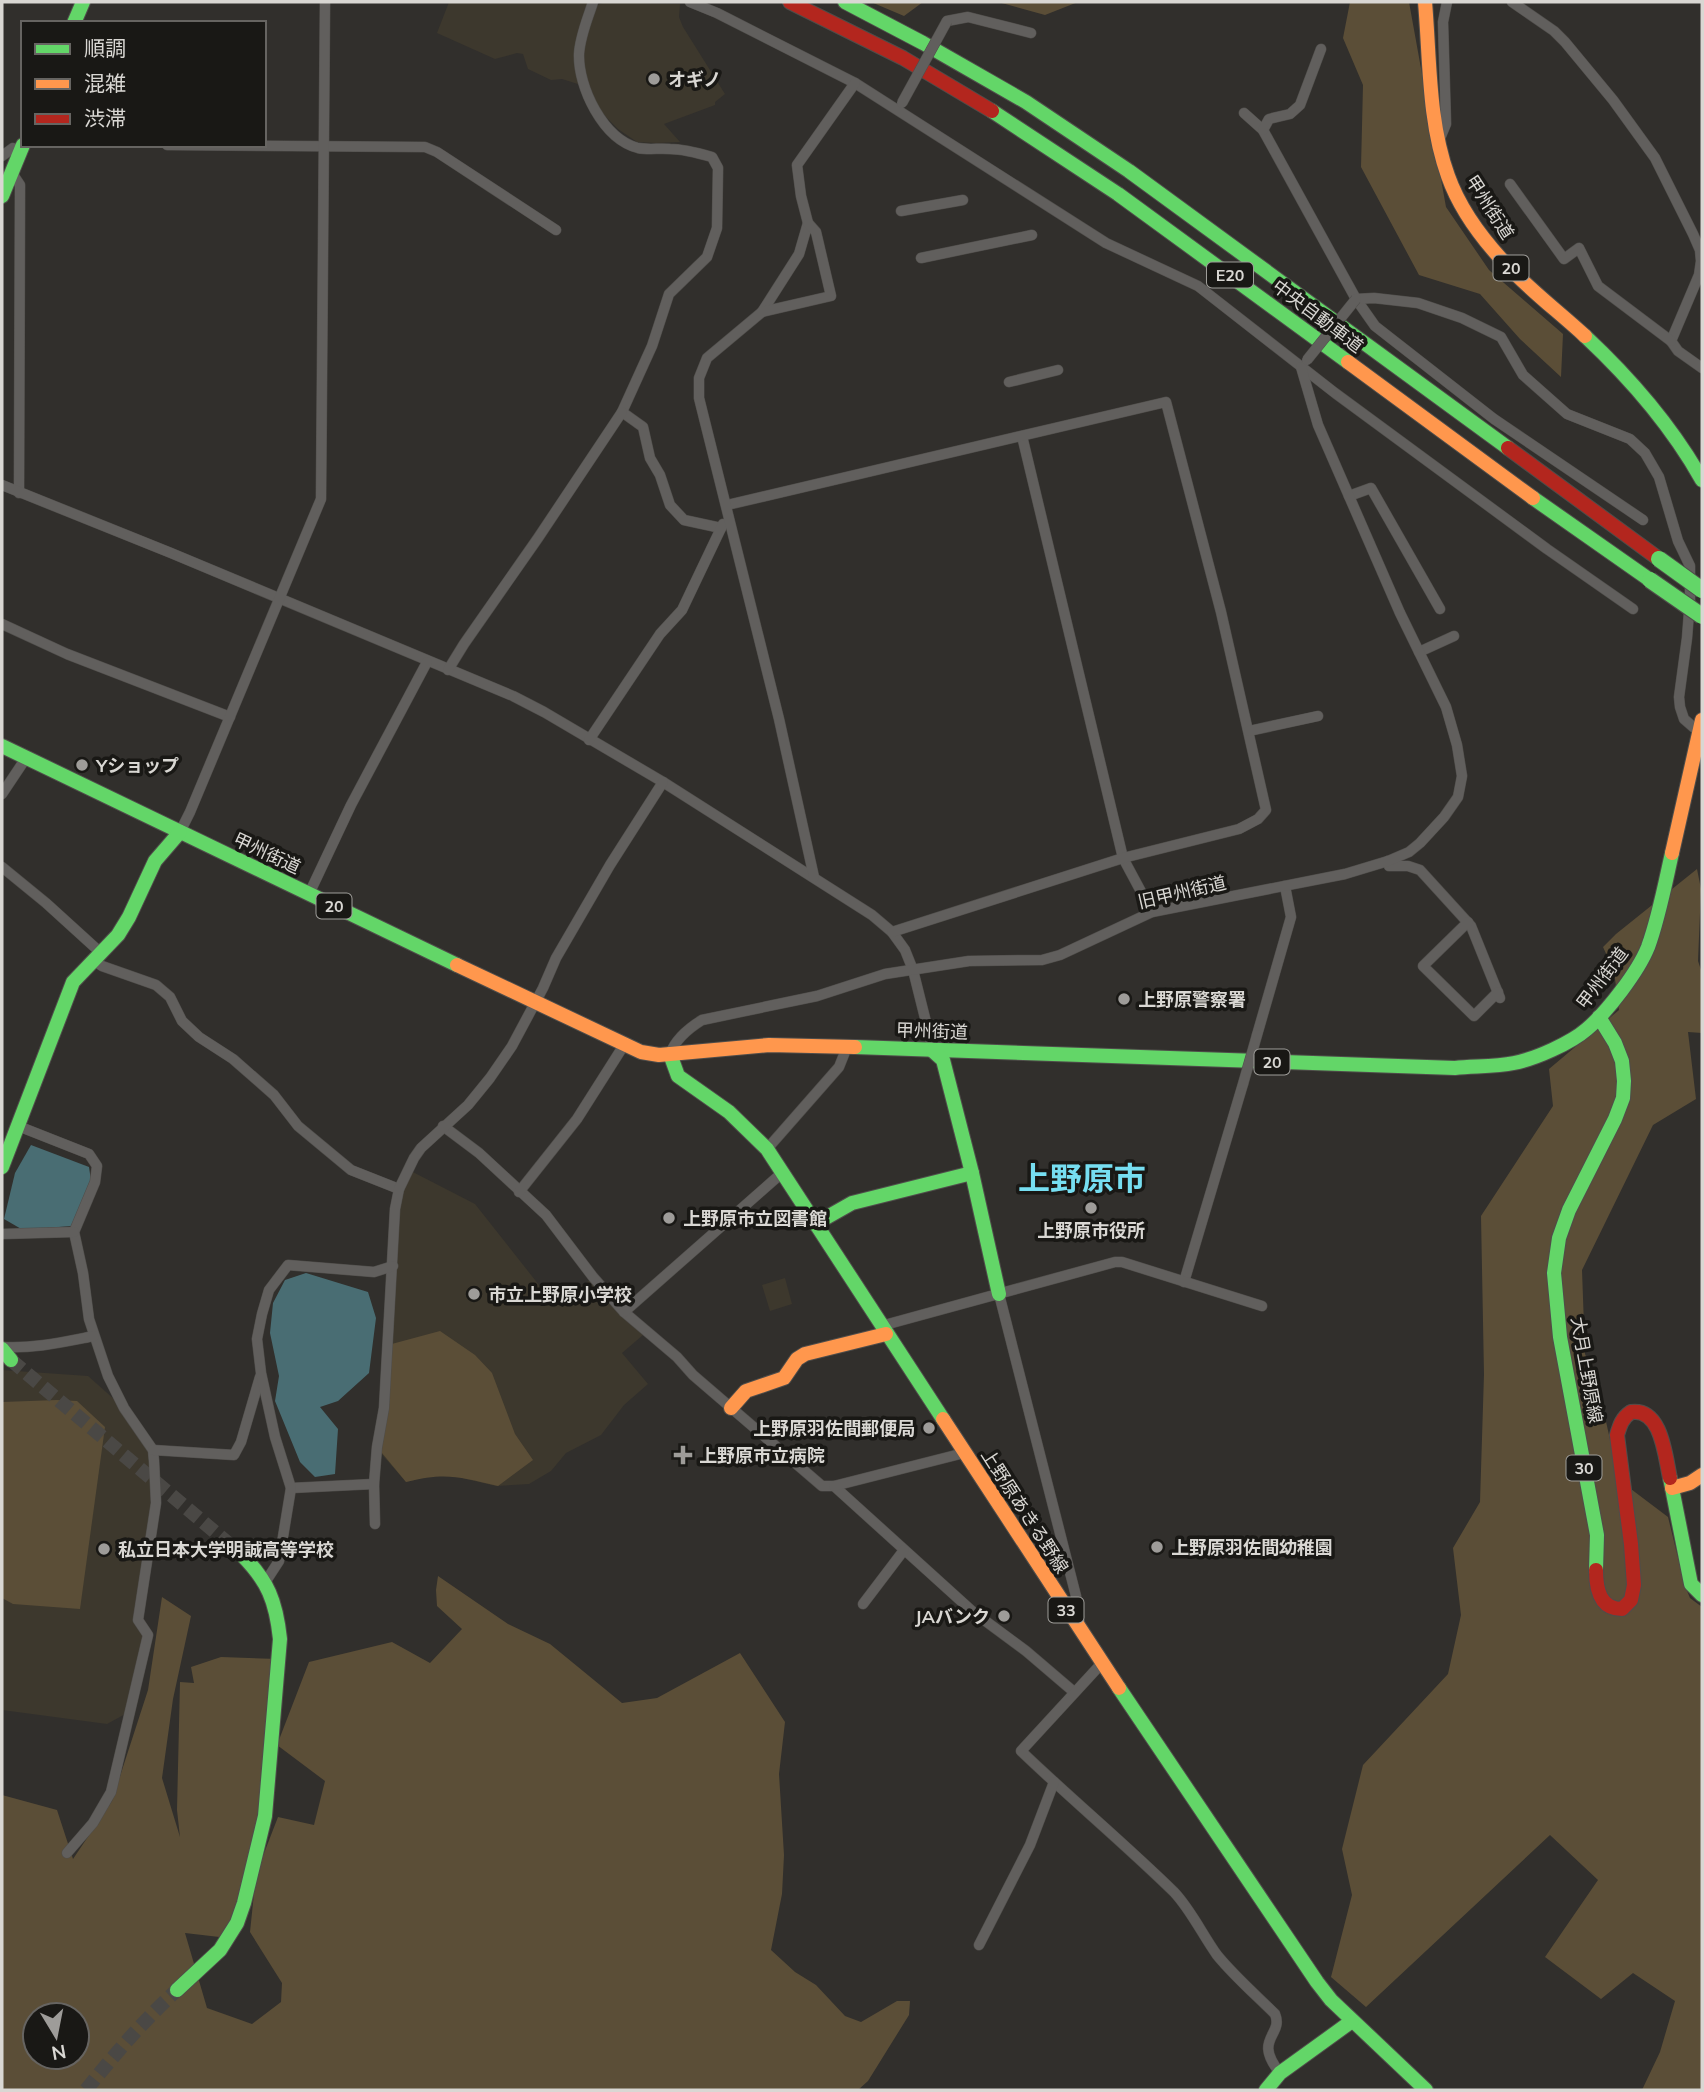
<svg xmlns="http://www.w3.org/2000/svg" width="1704" height="2092" viewBox="0 0 1704 2092" font-family="Mulish,'Noto Sans JP',sans-serif">
	<style>
		.built { fill: #3d382d }
		.green { fill: #5b4e37; fill-rule: evenodd }
		.water { fill: #496d73 }
		.lines { fill: none; stroke-linecap: round; stroke-linejoin: round }
		.secondary-tunnel { stroke: #4a4845; stroke-width: 14; stroke-dasharray: 14 7; stroke-linecap: butt }
		.street-casing { stroke: #4f4d4a; stroke-width: 11 }
		.fast-casing { stroke: #4f4d4a; stroke-width: 16 }
		.slow-casing { stroke: #4f4d4a; stroke-width: 16 }
		.jam-casing { stroke: #4f4d4a; stroke-width: 16 }
		.street { stroke: #615f5d; stroke-width: 10 }
		.fast { stroke: #63d668; stroke-width: 14 }
		.slow { stroke: #ff974d; stroke-width: 14 }
		.jam { stroke: #b3261e; stroke-width: 14 }
		.street-bridge-casing { stroke: #4f4d4a; stroke-width: 11; stroke-linecap: butt }
		.fast-bridge-casing { stroke: #4f4d4a; stroke-width: 18; stroke-linecap: butt }
		.street-bridge { stroke: #615f5d; stroke-width: 10 }
		.fast-bridge { stroke: #63d668; stroke-width: 16 }
		.poi-dot { fill: #9e9c99; stroke: #191815; stroke-width: 2.5 }
		.labels { text-anchor: middle; dominant-baseline: central; stroke-width: 7; stroke-linejoin: round; paint-order: stroke }
		.shield { fill: #191815; stroke: #9f9e9a; stroke-width: 2 }
		.shield-label { font-size: 16px; font-weight: bold; fill: #d9d7d3 }
		.poi-label { font-size: 18px; font-weight: bold; fill: #d9d7d3; stroke: #191815; text-anchor: start }
		.street-label { font-size: 18px; fill: #d9d7d3; stroke: #191815 }
		.town-label { font-size: 32px; font-weight: bold; fill: #76def1; stroke: #191815 }
	</style>
	<rect width="100%" height="100%" fill="#312f2c"/>
	<g class="built">
		<path d="M 449,2 L 590,2 L 597,5 L 605,2 L 680,4 L 679,17 L 683,27 L 725,94 L 715,102 L 715,105 L 664,124 L 680,142 L 656,143 L 637,142 L 618,129 L 598,109 L 588,82 L 581,85 L 562,79 L 551,80 L 528,69 L 523,54 L 517,53 L 495,59 L 437,33 Z"/>
		<path d="M 407,1169 L 475,1204 L 554,1304 L 590,1280 L 616,1310 L 643,1335 L 622,1353 L 648,1384 L 624,1405 L 601,1435 L 566,1453 L 551,1471 L 529,1484 L 496,1486 L 449,1475 L 432,1476 L 406,1482 L 377,1449 L 395,1209 Z"/>
		<path d="M 785,1278 L 792,1304 L 770,1311 L 762,1285 Z"/>
		<path d="M 2,1370 L 88,1376 L 124,1408 L 153,1450 L 156,1503 L 138,1620 L 148,1635 L 129,1712 L 107,1724 L 2,1710 Z"/>
	</g>
	<g class="green">
		<path d="M 871,2 L 923,2 L 904,16 Z"/>
		<path d="M 998,2 L 1078,2 L 1045,15 Z"/>
		<path d="M 1350,2 L 1409,2 L 1446,207 L 1489,270 L 1563,334 L 1561,377 L 1520,339 L 1480,294 L 1419,275 L 1361,167 L 1363,85 L 1343,38 Z"/>
		<path d="M 1697,869 L 1701,889 L 1698,961 L 1702,973 L 1702,1033 L 1688,1032 L 1696,1099 L 1653,1125 L 1582,1270 L 1585,1354 L 1597,1381 L 1619,1480 L 1668,1517 L 1685,1586 L 1690,1598 L 1702,1607 L 1702,2090 L 1642,2090 L 1660,2052 L 1675,2001 L 1633,1973 L 1601,1999 L 1545,1957 L 1598,1880 L 1550,1835 L 1366,2007 L 1331,1977 L 1352,1895 L 1342,1849 L 1363,1765 L 1448,1674 L 1461,1615 L 1453,1548 L 1480,1502 L 1484,1374 L 1481,1216 L 1553,1106 L 1549,1069 L 1619,1010 L 1614,971 L 1603,947 L 1616,934 Z"/>
		<path d="M 440,1331 L 475,1355 L 492,1373 L 515,1434 L 533,1460 L 498,1486 C 459,1477 446,1472 406,1482 L 377,1447 L 388,1345 Z"/>
		<path d="M 57,1400 L 77,1401 L 105,1427 L 80,1609 L 13,1604 L 2,1598 L 2,1402 Z"/>
		<path d="M 438,1576 L 508,1624 L 550,1644 L 622,1703 L 657,1698 L 740,1653 L 785,1722 L 779,1774 L 784,1855 L 782,1894 L 771,1950 L 795,1972 L 816,1985 L 845,2016 L 861,2022 L 897,2001 L 910,2001 L 909,2015 L 868,2081 L 858,2090 L 2,2090 L 2,1795 L 57,1810 L 73,1859 L 112,1801 L 148,1690 L 162,1597 L 191,1616 L 173,1699 L 162,1778 L 180,1837 L 177,1810 L 180,1682 L 194,1683 L 191,1667 L 221,1657 L 278,1659 L 265,1816 L 228,1938 L 185,1933 L 207,2008 L 252,2024 L 281,2002 L 282,1983 L 250,1932 L 256,1874 L 278,1817 L 314,1825 L 325,1781 L 277,1745 L 309,1662 L 392,1642 L 430,1663 L 462,1629 L 437,1606 L 436,1590 ZM 35,2015 L 77,2015 L 77,2057 L 35,2057 Z"/>
	</g>
	<g class="water">
		<path d="M 31,1145 L 89,1167 L 93,1194 L 71,1226 L 23,1230 L 4,1219 L 15,1173 Z"/>
		<path d="M 306,1273 L 368,1292 L 376,1318 L 369,1373 L 338,1401 L 320,1407 L 338,1429 L 335,1474 L 315,1477 L 300,1462 L 275,1401 L 279,1376 L 270,1333 L 273,1303 L 285,1280 Z"/>
	</g>
	<g class="lines">
		<g class="secondary-tunnel">
			<path d="M 11,1360 L 241,1554"/>
			<path d="M 86,2090 C 114,2055 144,2020 177,1990"/>
		</g>
		<g class="street-casing">
			<g id="street">
				<path d="M 593,2 C 588,18 580,36 579,54 C 578,87 603,139 638,148 C 648,150 660,148 670,149 C 684,149 698,153 712,157 L 718,168 L 717,228 L 707,257 L 669,294 L 652,346 L 622,412 L 643,427 L 650,458 L 660,475 L 670,505 L 684,520 L 721,528"/>
				<path d="M 690,2 L 717,13 L 855,83 L 1106,243 L 1198,286 L 1335,393 L 1547,549 L 1633,609"/>
				<path d="M 1512,2 L 1554,31 L 1565,42 L 1613,100 L 1655,158 L 1693,234 L 1700,250 L 1701,261 L 1699,275 L 1671,341 L 1678,351 L 1702,368"/>
				<path d="M 947,21 L 968,17 L 1031,33"/>
				<path d="M 1244,113 L 1263,130 L 1356,299 L 1375,326 L 1494,419 L 1643,520"/>
				<path d="M 1263,130 L 1269,119 L 1290,114 L 1300,105 L 1321,49"/>
				<path d="M 1441,136 L 1446,124 L 1443,22 L 1447,2"/>
				<path d="M 167,145 L 425,147 L 437,152 L 556,230"/>
				<path d="M 2,156 L 13,148 L 21,150"/>
				<path d="M 12,173 L 20,185 L 19,493"/>
				<path d="M 1510,184 L 1564,259 L 1579,248 L 1598,286 L 1671,341"/>
				<path d="M 901,211 L 963,200"/>
				<path d="M 921,258 L 1032,235"/>
				<path d="M 1356,299 L 1374,298 L 1418,303 L 1462,318 L 1501,337 L 1523,375 L 1567,414 L 1630,439 L 1645,453 L 1659,477 L 1678,541 L 1690,566 L 1690,599 L 1687,638 L 1679,697 L 1680,707 L 1684,719 L 1699,732"/>
				<path d="M 762,312 L 799,254 L 808,223"/>
				<path d="M 1009,382 L 1058,370"/>
				<path d="M 1022,436 L 1123,858 L 1152,912"/>
				<path d="M 2,485 L 171,553 L 513,696 L 544,712 L 663,782 L 872,915 L 892,932 L 905,950 L 913,970 L 933,1050"/>
				<path d="M 1349,496 L 1371,488 L 1440,609"/>
				<path d="M 727,505 L 1166,402 L 1221,612 L 1266,810 L 1258,819 L 1239,829 L 1123,858 L 892,932"/>
				<path d="M 2,624 L 67,654 L 230,717"/>
				<path d="M 1419,652 L 1454,636"/>
				<path d="M 448,670 L 464,644 L 538,538 L 622,412"/>
				<path d="M 1249,731 L 1318,716"/>
				<path d="M 589,740 L 660,634 L 682,610 L 723,524"/>
				<path d="M 2,794 L 26,758"/>
				<path d="M 180,832 L 190,812 L 321,499 L 325,2"/>
				<path d="M 1388,861 L 1389,866 L 1408,866 L 1420,870 L 1471,926 L 1500,998"/>
				<path d="M 2,867 L 46,903 L 101,953"/>
				<path d="M 814,877 L 779,719 L 699,398 L 699,378 L 707,358 L 762,312 L 831,296 L 816,232 L 808,223 L 801,196 L 797,165 L 855,83"/>
				<path d="M 309,894 L 351,805 L 427,662"/>
				<path d="M 1468,922 L 1423,966 L 1474,1016 L 1498,992"/>
				<path d="M 93,960 L 102,966 L 156,985 L 170,997 L 182,1021 L 199,1037 L 233,1059 L 274,1095 L 298,1126 L 351,1170 L 399,1189"/>
				<path d="M 1257,1035 L 1291,917 L 1285,886"/>
				<path d="M 670,1054 C 676,1038 689,1028 702,1020 L 817,996 L 885,974 L 969,961 L 1042,960 L 1060,955 L 1152,912 L 1345,874 L 1388,861 L 1409,852 L 1420,843 L 1444,817 L 1458,797 L 1462,776 L 1457,745 L 1446,707 L 1400,613 L 1318,425 L 1301,367"/>
				<path d="M 18,1126 L 89,1154 L 97,1166 L 95,1182 L 74,1232 L 83,1273 L 89,1319 L 108,1376 L 124,1408 L 153,1450 L 154,1461 L 156,1503 L 138,1620 L 148,1635 L 111,1792 L 93,1823 L 67,1853"/>
				<path d="M 443,1126 L 479,1153 L 546,1215 L 593,1277 L 624,1312 L 677,1357 L 693,1375 L 822,1486 L 834,1486 L 972,1611 L 1026,1651 L 1074,1692"/>
				<path d="M 767,1149 L 839,1067 L 847,1047"/>
				<path d="M 519,1192 L 577,1119 L 624,1045"/>
				<path d="M 2,1234 L 74,1232"/>
				<path d="M 1184,1282 L 1243,1084"/>
				<path d="M 999,1294 L 1076,1596 L 1080,1627"/>
				<path d="M 624,1312 L 783,1172"/>
				<path d="M 881,1326 L 1115,1262 L 1122,1262 L 1262,1306"/>
				<path d="M 2,1347 C 33,1349 63,1342 94,1336"/>
				<path d="M 153,1450 L 234,1455 L 241,1442 L 260,1377"/>
				<path d="M 834,1486 L 964,1453"/>
				<path d="M 291,1488 L 374,1484"/>
				<path d="M 375,1524 L 374,1484 L 377,1447 L 384,1408 L 395,1209 L 399,1189 L 414,1158 L 421,1148 L 468,1105 L 490,1078 L 512,1046 L 543,988 L 556,958 L 610,865 L 663,782"/>
				<path d="M 266,1581 L 279,1561 L 291,1488 L 275,1437 L 261,1373 L 257,1339 L 262,1314 L 269,1290 L 288,1265 L 374,1272 L 393,1266"/>
				<path d="M 863,1604 L 904,1550"/>
				<path d="M 1102,1663 L 1021,1751 C 1071,1799 1124,1843 1174,1892 C 1191,1910 1202,1934 1217,1955 C 1234,1976 1256,1995 1275,2014 C 1284,2036 1252,2038 1280,2073"/>
				<path d="M 979,1945 L 1030,1845 L 1054,1782"/>
			</g>
		</g>
		<g class="fast-casing">
			<g id="fast">
				<path d="M 845,2 L 923,43 L 1026,102 L 1129,171 L 1508,448"/>
				<path d="M 74,23 L 83,2"/>
				<path d="M 992,111 L 1118,194 L 1348,362"/>
				<path d="M 2,196 L 23,145"/>
				<path d="M 1585,336 C 1631,379 1671,425 1702,480"/>
				<path d="M 1533,498 L 1650,580"/>
				<path d="M 2,746 L 457,965"/>
				<path d="M 855,1047 L 1455,1068 C 1474,1066 1495,1067 1514,1063 C 1535,1059 1571,1043 1587,1029 C 1607,1012 1638,972 1648,947 C 1659,917 1665,884 1672,853"/>
				<path d="M 933,1051 L 943,1060 L 972,1173 L 999,1294"/>
				<path d="M 670,1054 L 678,1076 L 729,1112 L 767,1149 L 943,1419"/>
				<path d="M 2,1167 L 73,982 L 118,935 L 129,917 L 155,861 L 180,832"/>
				<path d="M 815,1224 L 852,1203 L 972,1173"/>
				<path d="M 2,1349 L 11,1360"/>
				<path d="M 1670,1478 L 1691,1584 L 1702,1595"/>
				<path d="M 1596,1570 L 1597,1535 L 1560,1337 L 1554,1273 L 1559,1238 L 1569,1210 L 1615,1119 L 1623,1098 L 1624,1081 L 1622,1061 L 1615,1043 L 1599,1017"/>
				<path d="M 1119,1688 L 1317,1982 L 1331,2000 L 1426,2090"/>
				<path d="M 177,1990 L 220,1950 L 237,1923 L 244,1903 L 265,1816 L 280,1639 C 276,1601 268,1581 241,1554"/>
				<path d="M 1266,2090 L 1280,2073 L 1352,2021"/>
			</g>
		</g>
		<g class="slow-casing">
			<g id="slow">
				<path d="M 1425,2 C 1430,59 1428,121 1448,176 C 1459,207 1480,236 1502,260 C 1527,288 1558,311 1585,336"/>
				<path d="M 1348,362 L 1533,498"/>
				<path d="M 1672,853 L 1702,720"/>
				<path d="M 457,965 L 641,1052 L 659,1055 L 769,1045 L 855,1047"/>
				<path d="M 731,1408 L 746,1391 L 784,1378 L 797,1359 L 805,1354 L 886,1334"/>
				<path d="M 943,1419 L 1119,1688"/>
				<path d="M 1672,1488 L 1690,1483 L 1702,1475"/>
			</g>
		</g>
		<g class="jam-casing">
			<g id="jam">
				<path d="M 790,2 L 903,58 L 992,111"/>
				<path d="M 1508,448 L 1659,559"/>
				<path d="M 1596,1570 C 1596,1589 1600,1609 1622,1609 L 1631,1600 L 1634,1585 L 1631,1544 L 1617,1435 C 1620,1425 1622,1418 1631,1412 C 1662,1408 1665,1456 1670,1478"/>
			</g>
		</g>
		<use href="#street" class="street"/>
		<use href="#fast" class="fast"/>
		<use href="#slow" class="slow"/>
		<use href="#jam" class="jam"/>
		<g class="street-bridge-casing">
			<g id="street-bridge">
				<path d="M 902,103 L 947,21"/>
				<path d="M 1307,360 L 1356,299"/>
				<path d="M 1243,1084 L 1257,1035"/>
			</g>
		</g>
		<g class="fast-bridge-casing">
			<g id="fast-bridge">
				<path d="M 1659,559 L 1702,590"/>
				<path d="M 1650,580 L 1702,616"/>
			</g>
		</g>
		<use href="#street-bridge" class="street-bridge"/>
		<use href="#fast-bridge" class="fast-bridge"/>
	</g>
	<g class="poi-dot">
		<circle cx="654" cy="79" r="7"/>
		<circle cx="82" cy="765" r="7"/>
		<circle cx="1124" cy="999" r="7"/>
		<circle cx="1091" cy="1208" r="7"/>
		<circle cx="669" cy="1218" r="7"/>
		<circle cx="474" cy="1294" r="7"/>
		<circle cx="929" cy="1428" r="7"/>
		<path d="M679.5 1444.5h7v7h7v7h-7v7h-7v-7h-7v-7h7z"/>
		<circle cx="1157" cy="1547" r="7"/>
		<circle cx="104" cy="1549" r="7"/>
		<circle cx="1004" cy="1616" r="7"/>
	</g>
	<g class="labels">
		<g class="shield">
			<rect x="1493.5" y="255.5" width="35" height="25" rx="5"/>
			<rect x="1207" y="262.5" width="46" height="25" rx="5"/>
			<rect x="316.5" y="893.5" width="35" height="25" rx="5"/>
			<rect x="1254.5" y="1049.5" width="35" height="25" rx="5"/>
			<rect x="1566.5" y="1455.5" width="35" height="25" rx="5"/>
			<rect x="1048.5" y="1597.5" width="35" height="25" rx="5"/>
		</g>
		<g class="shield-label">
			<text x="1511" y="268">20</text>
			<text x="1230" y="275">E20</text>
			<text x="334" y="906">20</text>
			<text x="1272" y="1062">20</text>
			<text x="1584" y="1468">30</text>
			<text x="1066" y="1610">33</text>
		</g>
		<g class="poi-label">
			<text x="668" y="79">オギノ</text>
			<text x="96" y="765">Yショップ</text>
			<text x="1138" y="999">上野原警察署</text>
			<text x="683" y="1218">上野原市立図書館</text>
			<text x="1091" y="1230" text-anchor="middle">上野原市役所</text>
			<text x="488" y="1294">市立上野原小学校</text>
			<text x="915" y="1428" text-anchor="end">上野原羽佐間郵便局</text>
			<text x="699" y="1455">上野原市立病院</text>
			<text x="1171" y="1547">上野原羽佐間幼稚園</text>
			<text x="118" y="1549">私立日本大学明誠高等学校</text>
			<text x="990" y="1616" text-anchor="end">JAバンク</text>
		</g>
		<g class="street-label">
			<text transform="translate(1490 207) rotate(57)">甲州街道</text>
			<text transform="translate(1318 316) rotate(37)">中央自動車道</text>
			<text transform="translate(267 853) rotate(25)">甲州街道</text>
			<text transform="translate(1182 892) rotate(-13)">旧甲州街道</text>
			<text transform="translate(1602 978) rotate(-53)">甲州街道</text>
			<text transform="translate(932 1031) rotate(2)">甲州街道</text>
			<text transform="translate(1587 1370) rotate(80)">大月上野原線</text>
			<text transform="translate(1025 1511) rotate(57)">上野原あきる野線</text>
		</g>
		<g class="town-label">
			<text x="1082" y="1178">上野原市</text>
		</g>
	</g>
	<rect width="1704" height="2092" fill="none" stroke="#d9d7d3" stroke-width="7"/>
	<rect x="21" y="21" width="245" height="126" fill="#191815" stroke="#666461" stroke-width="2"/>
	<rect x="35" y="44" width="35" height="10" fill="#63d668" stroke="#666461" stroke-width="2"/>
	<text x="84" y="56" font-size="21" fill="#d9d7d3">順調</text>
	<rect x="35" y="79" width="35" height="10" fill="#ff974d" stroke="#666461" stroke-width="2"/>
	<text x="84" y="91" font-size="21" fill="#d9d7d3">混雑</text>
	<rect x="35" y="114" width="35" height="10" fill="#b3261e" stroke="#666461" stroke-width="2"/>
	<text x="84" y="126" font-size="21" fill="#d9d7d3">渋滞</text>
	<g transform="translate(56 2036) rotate(170)"><circle r="33" fill="#191815" stroke="#666461" stroke-width="2"/>
	<path d="M0-5L12 26L0 18L-12 26Z" fill="#9e9c99"/>
	<text y="-10" font-size="19" font-weight="bold" text-anchor="middle" fill="#d9d7d3">N</text>
	</g>
</svg>
